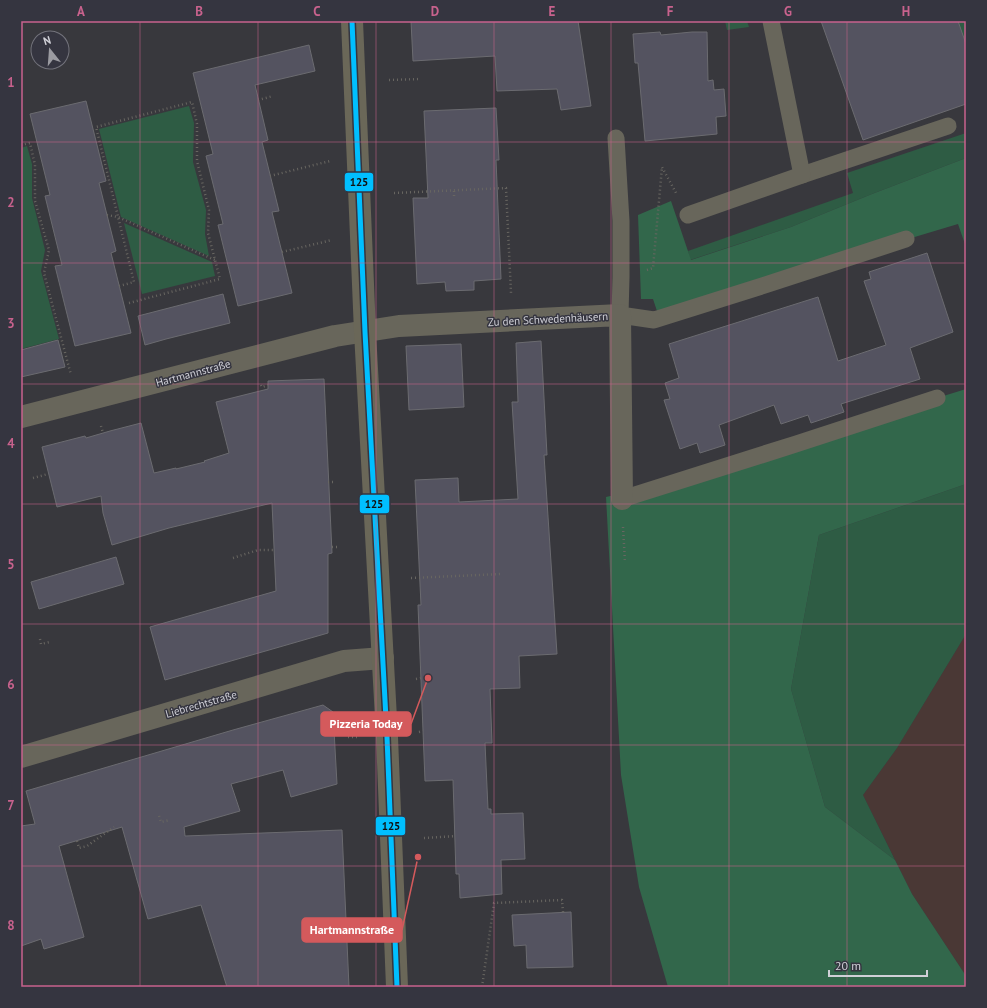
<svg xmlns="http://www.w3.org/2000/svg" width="987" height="1008" viewBox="0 0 987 1008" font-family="'PT Sans',sans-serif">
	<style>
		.industrial { fill: #4a3835 }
		.green { fill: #2e5c44 }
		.forest { fill: #32674b }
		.building { fill: #545360; stroke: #6b6b70 }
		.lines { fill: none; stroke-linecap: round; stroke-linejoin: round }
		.path { stroke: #686661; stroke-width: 2.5; stroke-dasharray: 1 3; stroke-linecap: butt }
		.lane { stroke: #68665b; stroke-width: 17 }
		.street { stroke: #68665b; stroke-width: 22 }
		.secondary { stroke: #6a6758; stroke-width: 22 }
		.bus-1-casing { stroke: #353540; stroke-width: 8 }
		.bus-1 { stroke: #00bfff; stroke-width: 5 }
		.grid { fill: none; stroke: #c8628d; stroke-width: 1; stroke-opacity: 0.55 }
		.labels { text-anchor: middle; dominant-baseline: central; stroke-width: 3; stroke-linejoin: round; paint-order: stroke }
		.street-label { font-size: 11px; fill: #d0d0d7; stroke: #353540 }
		.leader { fill: none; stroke: #d45a5c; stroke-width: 1.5 }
		.callout-dot { fill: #d45a5c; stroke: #353540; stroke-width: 1.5 }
		.callout { fill: #d45a5c; stroke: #d45a5c; stroke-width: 1.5 }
		.callout-label { font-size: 12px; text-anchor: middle; font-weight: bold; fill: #fff }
		.line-badge { stroke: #353540; stroke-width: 1.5 }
		.pale-badge-label { font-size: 11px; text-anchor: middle; font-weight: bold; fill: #111 }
		.neatline { fill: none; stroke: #c8628d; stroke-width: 1.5 }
		.grid-label { font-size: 13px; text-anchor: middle; font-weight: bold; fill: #c8628d }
	</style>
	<rect width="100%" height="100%" fill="#38383d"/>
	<path class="industrial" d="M 966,634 L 966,976 L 912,894 L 863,795 L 897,748 Z"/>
	<g class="green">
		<path d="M 725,21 L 747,21 L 749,27 L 727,30 Z"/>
		<path d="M 958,21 L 966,21 L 966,44 Z"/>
		<path d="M 189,106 L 194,123 L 193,162 L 206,210 L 205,234 L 209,256 L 121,217 L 99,129 Z"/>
		<path d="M 966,133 L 966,158 L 872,194 L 791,227 L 690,260 L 688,251 L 853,193 L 847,173 Z"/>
		<path d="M 27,146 L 32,164 L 32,198 L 45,250 L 41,271 L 59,339 L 21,349 L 21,148 Z"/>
		<path d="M 124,223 L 212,262 L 215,276 L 142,294 Z"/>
		<path d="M 966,484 L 966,634 L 897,748 L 863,795 L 895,860 L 825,807 L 791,689 L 819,535 Z"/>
	</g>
	<g class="forest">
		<path d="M 966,158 L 966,247 L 958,224 L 658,314 L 653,299 L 641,299 L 638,215 L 671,201 L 691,260 L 791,227 L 872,194 Z"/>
		<path d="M 966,389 L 966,484 L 819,535 L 791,689 L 825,807 L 895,860 L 912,894 L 966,976 L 966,987 L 668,987 L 639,887 L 621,775 L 606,497 L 653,486 Z"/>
	</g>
	<g class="building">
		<path d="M 411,21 L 578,21 L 591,106 L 561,110 L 557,89 L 497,91 L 495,56 L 413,61 Z"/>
		<path d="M 821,21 L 958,21 L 966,44 L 966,104 L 863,140 Z"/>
		<path d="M 660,32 L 661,35 L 692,32 L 707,32 L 708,81 L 713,80 L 714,90 L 724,89 L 726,116 L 716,117 L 717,134 L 645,141 L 638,63 L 635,63 L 633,34 Z"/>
		<path d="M 309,45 L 315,71 L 255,85 L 268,140 L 262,142 L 279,211 L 272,212 L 292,293 L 238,306 L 218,225 L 223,224 L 206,156 L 213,154 L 193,73 Z"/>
		<path d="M 86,101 L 106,181 L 99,183 L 116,251 L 111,253 L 131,333 L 75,346 L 55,266 L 62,265 L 45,196 L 50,195 L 30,114 Z"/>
		<path d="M 496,108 L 499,160 L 496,160 L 501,279 L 474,281 L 474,290 L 446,291 L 445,282 L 417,284 L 413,198 L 428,198 L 424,111 Z"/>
		<path d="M 927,253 L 953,332 L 910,348 L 920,379 L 841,404 L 844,412 L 811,423 L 808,415 L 781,424 L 774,405 L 719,425 L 725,445 L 700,453 L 697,443 L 680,449 L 664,400 L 670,399 L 665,383 L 679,378 L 669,344 L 818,297 L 838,361 L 886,345 L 864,281 L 871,279 L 869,272 Z"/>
		<path d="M 223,294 L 230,323 L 166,339 L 145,345 L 138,316 Z"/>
		<path d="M 58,340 L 65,367 L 21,377 L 21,350 Z"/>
		<path d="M 541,341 L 547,455 L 544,455 L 557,654 L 519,656 L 520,688 L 490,689 L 492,743 L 485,743 L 488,809 L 491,809 L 491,814 L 523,813 L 525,859 L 501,860 L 502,894 L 460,898 L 459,874 L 456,874 L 453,780 L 425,781 L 418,605 L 421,605 L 415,480 L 458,478 L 459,502 L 518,499 L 512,402 L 518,402 L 516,343 Z"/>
		<path d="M 461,344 L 464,407 L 409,410 L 406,346 Z"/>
		<path d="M 324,379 L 332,553 L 328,554 L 328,633 L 165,680 L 150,627 L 276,591 L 272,503 L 169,528 L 112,545 L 103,513 L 101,496 L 57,507 L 42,447 L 85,436 L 86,438 L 110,431 L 141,423 L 154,473 L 176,468 L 176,469 L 205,462 L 204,461 L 229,453 L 216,402 L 268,389 L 268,381 Z"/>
		<path d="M 116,557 L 124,584 L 39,609 L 31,582 Z"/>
		<path d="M 323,705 L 333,712 L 337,784 L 291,797 L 283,770 L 231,784 L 240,811 L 184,827 L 185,836 L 342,830 L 349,987 L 227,987 L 201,905 L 148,919 L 122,827 L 59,846 L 84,937 L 44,949 L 41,939 L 21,946 L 21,826 L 35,824 L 26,791 L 233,730 Z"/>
		<path d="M 571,912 L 573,967 L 527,968 L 526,945 L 514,946 L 512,915 Z"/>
	</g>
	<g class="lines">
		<g class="path">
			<path d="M 389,80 L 421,79"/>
			<path d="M 258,100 L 273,96"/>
			<path d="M 21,145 L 30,143 L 35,165 L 35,201 L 49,250 L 44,273 L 71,375"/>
			<path d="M 270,176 L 330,161"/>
			<path d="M 454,191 L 454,197"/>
			<path d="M 394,193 L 506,188 L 511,293"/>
			<path d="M 107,215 L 118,217 L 215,260"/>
			<path d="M 282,252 L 332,240"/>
			<path d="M 647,270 L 653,268 L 662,167 L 676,193"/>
			<path d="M 119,286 L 134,282 L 96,127 L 192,102 L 197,124 L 197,161 L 209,210 L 208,233 L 220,279 L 129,303"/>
			<path d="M 261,385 L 262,387 L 268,385"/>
			<path d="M 101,426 L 103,433"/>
			<path d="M 33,478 L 48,474"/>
			<path d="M 328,482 L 336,482"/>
			<path d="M 623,527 L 625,562"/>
			<path d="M 332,547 L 338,547"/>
			<path d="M 233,558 L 258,550 L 274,550"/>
			<path d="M 411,578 L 501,574"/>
			<path d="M 40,639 L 41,644 L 50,642"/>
			<path d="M 416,679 L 421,678"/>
			<path d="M 419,732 L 423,731"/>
			<path d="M 348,737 L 359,737"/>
			<path d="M 159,816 L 161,822 L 170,820"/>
			<path d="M 424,838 L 455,836"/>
			<path d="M 77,841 L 79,848 L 87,846 L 114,827"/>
			<path d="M 482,987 L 494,903 L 562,900 L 563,912"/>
		</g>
		<g class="lane">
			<path d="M 616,138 L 621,221 L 621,277 L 620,315 L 654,320 L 765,285 L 906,239"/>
			<path d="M 802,175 L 948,126"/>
			<path d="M 688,215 L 802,175 L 771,21"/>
			<path d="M 622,499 L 796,444 L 937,398"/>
		</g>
		<g class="street">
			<path d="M 21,417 L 335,336 L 399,326 L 620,315 L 622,499"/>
			<path d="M 21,757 L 344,661 L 383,658"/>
		</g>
		<path class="secondary" d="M 352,21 L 365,332 L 387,737 L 397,987"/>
		<g class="bus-1-casing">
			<path id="bus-1" d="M 352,21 L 365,332 L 387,737 L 397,987"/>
		</g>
		<use href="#bus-1" class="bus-1"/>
	</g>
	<path class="grid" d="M 140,21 L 140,987M 258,21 L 258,987M 376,21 L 376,987M 494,21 L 494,987M 611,21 L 611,987M 729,21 L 729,987M 847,21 L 847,987M 21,142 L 966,142M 21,263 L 966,263M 21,384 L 966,384M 21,504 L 966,504M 21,624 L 966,624M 21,745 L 966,745M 21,866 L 966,866"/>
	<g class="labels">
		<g class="street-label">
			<text transform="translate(548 319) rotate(-3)">Zu den Schwedenhäusern</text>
			<text transform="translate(193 373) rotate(-15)">Hartmannstraße</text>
			<text transform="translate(201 704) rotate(-16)">Liebrechtstraße</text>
		</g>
	</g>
	<path class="leader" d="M428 678L411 724M418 857L402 930"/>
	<g class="callout-dot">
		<circle cx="428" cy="678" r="4"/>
		<circle cx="418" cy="857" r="4"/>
	</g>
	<g class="callout">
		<rect x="321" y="712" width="90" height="24" rx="4"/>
		<rect x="302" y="918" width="100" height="24" rx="4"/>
	</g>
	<g class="callout-label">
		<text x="366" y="728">Pizzeria Today</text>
		<text x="352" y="934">Hartmannstraße</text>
	</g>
	<g class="line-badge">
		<rect x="344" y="172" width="30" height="20" rx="4" fill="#00bfff"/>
		<rect x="359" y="494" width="31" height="20" rx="4" fill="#00bfff"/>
		<rect x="375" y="816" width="31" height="20" rx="4" fill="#00bfff"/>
	</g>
	<g class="pale-badge-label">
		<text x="359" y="186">125</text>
		<text x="374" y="508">125</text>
		<text x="391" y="830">125</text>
	</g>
	<rect width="987" height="1008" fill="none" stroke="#353540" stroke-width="44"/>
	<g transform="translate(50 50) rotate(343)"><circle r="19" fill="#353540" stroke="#73737c"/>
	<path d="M0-3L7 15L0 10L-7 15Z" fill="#9b9ba1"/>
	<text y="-6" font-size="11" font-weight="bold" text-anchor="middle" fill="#d0d0d7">N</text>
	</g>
	<path d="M829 970v6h98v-6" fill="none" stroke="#d0d0d7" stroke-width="2"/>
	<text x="835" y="970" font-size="12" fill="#d0d0d7" stroke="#353540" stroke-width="3" paint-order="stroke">20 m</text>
	<rect x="22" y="22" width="943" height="964" class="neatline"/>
	<g class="grid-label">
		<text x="81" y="16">A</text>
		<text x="199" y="16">B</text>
		<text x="317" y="16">C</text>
		<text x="435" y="16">D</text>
		<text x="552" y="16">E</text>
		<text x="670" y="16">F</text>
		<text x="788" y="16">G</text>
		<text x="906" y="16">H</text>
		<text x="11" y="87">1</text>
		<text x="11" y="207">2</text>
		<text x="11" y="328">3</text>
		<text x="11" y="448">4</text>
		<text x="11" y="569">5</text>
		<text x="11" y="689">6</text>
		<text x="11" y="810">7</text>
		<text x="11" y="930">8</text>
	</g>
</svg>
